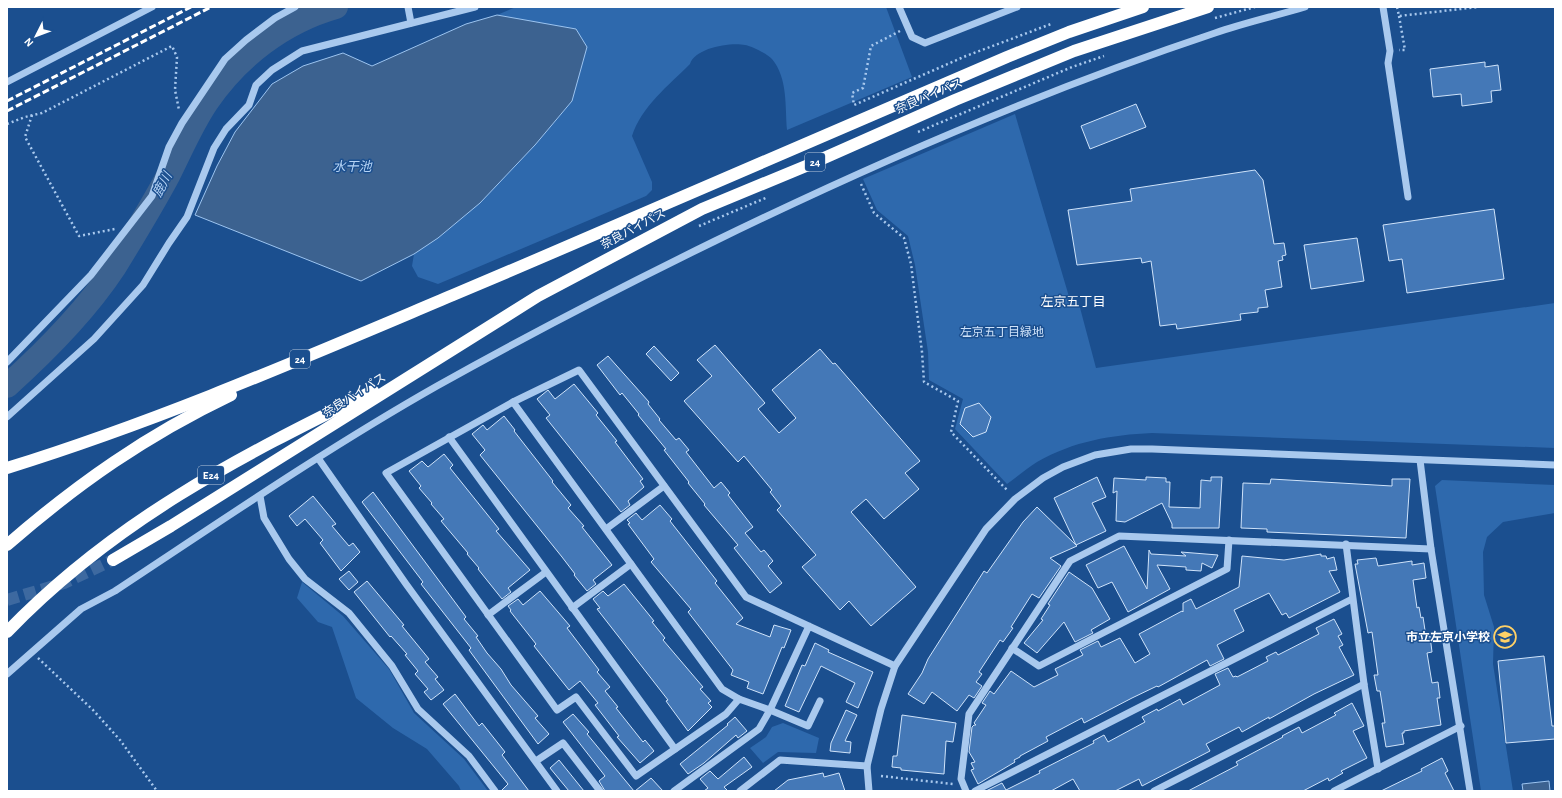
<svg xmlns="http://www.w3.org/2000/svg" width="1562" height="798" viewBox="0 0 1562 798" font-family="'Alegreya Sans','Noto Sans JP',sans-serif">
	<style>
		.green { fill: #2e69ad }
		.water { fill: #3c6290; stroke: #9cc4f0 }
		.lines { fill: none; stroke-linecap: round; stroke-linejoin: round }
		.river { stroke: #3c6290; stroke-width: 24 }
		.building { fill: #4478b7; stroke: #cfe3fa }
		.highway-tunnel { stroke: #3d69a0; stroke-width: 12; stroke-dasharray: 12 6; stroke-linecap: butt }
		.path { stroke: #a9c9ee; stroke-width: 2.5; stroke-dasharray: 2 3; stroke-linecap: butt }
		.minor { stroke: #a9c9ee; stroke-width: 7 }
		.highway { stroke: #fff; stroke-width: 12 }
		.rail { stroke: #fff; stroke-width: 3; stroke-dasharray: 7 3; stroke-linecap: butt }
		.labels { text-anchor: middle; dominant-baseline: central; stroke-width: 3; stroke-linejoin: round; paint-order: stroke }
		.shield { fill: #1b4f8f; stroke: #bbcadd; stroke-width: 1 }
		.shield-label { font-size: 11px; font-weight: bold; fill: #fff }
		.street-label { font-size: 12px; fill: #fff; stroke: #1b4f8f }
		.park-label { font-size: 12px; fill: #cfe3fa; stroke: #1b4f8f }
		.poi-label { font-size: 12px; font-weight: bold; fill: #fff; stroke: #1b4f8f; text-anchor: end }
		.water-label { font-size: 13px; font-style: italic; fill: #b5d3f5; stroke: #1b4f8f }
		.neighbourhood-label { font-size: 13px; fill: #fff; stroke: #1b4f8f }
	</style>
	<rect width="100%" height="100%" fill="#1b4f8f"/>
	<g class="green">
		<path d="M 516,7 L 886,7 L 912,77 L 787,130 C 785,107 788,78 772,59 C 768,54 751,46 745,45 C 730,42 695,48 690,64 C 669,85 641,107 632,136 L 652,182 L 652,190 L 646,196 L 438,284 L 418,277 L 412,266 L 414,254 C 476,212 525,158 572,101 L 529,22 L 497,15 Z"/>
		<path d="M 1015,114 L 1070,300 L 1079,304 L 1096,368 L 1555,303 L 1555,448 L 1152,433 C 1111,435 1074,441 1037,462 C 1027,468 1017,477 1007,484 L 955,429 L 963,399 L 929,380 L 928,352 L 915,265 L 908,236 L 877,210 L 863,179 Z"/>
		<path d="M 1442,480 L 1555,485 L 1555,513 L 1503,522 L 1487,537 L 1483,552 L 1484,595 L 1494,627 L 1493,664 L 1513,791 L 1481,791 L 1435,486 Z"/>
		<path d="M 302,582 L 343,616 L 389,669 L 414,713 L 464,759 L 488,791 L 461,791 L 459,786 L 427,749 L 393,728 L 356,698 L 332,627 L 318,622 L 297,598 Z"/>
		<path d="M 783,723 L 819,738 L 816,753 L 778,752 L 763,763 L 750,748 L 766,737 L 772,727 Z"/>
	</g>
	<g class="water">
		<path d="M 497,15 L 576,29 L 587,47 L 572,101 L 535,145 L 480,203 L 438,238 L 414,254 L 361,281 L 195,215 L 217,166 L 235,132 L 272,84 L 303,66 L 343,53 L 372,66 L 466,24 Z"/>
		<path d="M 1549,781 L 1550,791 L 1523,791 L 1522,784 Z"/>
	</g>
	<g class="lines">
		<path class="river" d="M 7,386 C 46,351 85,312 114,268 C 133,237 152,206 169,174 C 181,150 192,124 207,102 C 238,57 283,22 336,7"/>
	</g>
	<g class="building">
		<path d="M 1485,62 L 1485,67 L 1498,65 L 1501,90 L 1491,91 L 1492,102 L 1462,106 L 1461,94 L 1433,97 L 1430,69 Z"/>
		<path d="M 1136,104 L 1146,127 L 1090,149 L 1081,126 Z"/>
		<path d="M 1255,170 L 1263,180 L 1274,244 L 1284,243 L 1286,255 L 1282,256 L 1283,260 L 1278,261 L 1282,287 L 1265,290 L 1268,307 L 1258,308 L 1258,312 L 1240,314 L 1241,320 L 1177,329 L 1176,324 L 1160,326 L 1151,261 L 1142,263 L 1141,258 L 1077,265 L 1068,210 L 1132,201 L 1130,189 Z"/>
		<path d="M 1494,209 L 1504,279 L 1407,293 L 1402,259 L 1389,261 L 1383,225 Z"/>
		<path d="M 1357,238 L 1364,281 L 1311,289 L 1304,245 Z"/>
		<path d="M 715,345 L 765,403 L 758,409 L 779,433 L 796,418 L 772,390 L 820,349 L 833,364 L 835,363 L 920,461 L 905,473 L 919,489 L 884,519 L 866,499 L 851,512 L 916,587 L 871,626 L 849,601 L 840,610 L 802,567 L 816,555 L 777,510 L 781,506 L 770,492 L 772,490 L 744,456 L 738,462 L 684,401 L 712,376 L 697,360 Z"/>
		<path d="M 654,346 L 679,373 L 671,381 L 646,354 Z"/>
		<path d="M 608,356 L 649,402 L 648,404 L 660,419 L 659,420 L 676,440 L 679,438 L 689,450 L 686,452 L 714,488 L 721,482 L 730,493 L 728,495 L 753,527 L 745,533 L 761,552 L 764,550 L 773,561 L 768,566 L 782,583 L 770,593 L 734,548 L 738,545 L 704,505 L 705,504 L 688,483 L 689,482 L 664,450 L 666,449 L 638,415 L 639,414 L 622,393 L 620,395 L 597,365 Z"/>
		<path d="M 574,384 L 598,413 L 596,415 L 617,441 L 615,442 L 643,479 L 640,481 L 644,487 L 628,501 L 630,505 L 621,512 L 546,418 L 550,415 L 537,399 L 548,390 L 555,399 Z"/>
		<path d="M 979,403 L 991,417 L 986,432 L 973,437 L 960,424 L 965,408 Z"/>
		<path d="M 504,416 L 515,430 L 514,431 L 553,481 L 552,482 L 571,505 L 568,508 L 584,526 L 582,527 L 612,565 L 593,580 L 596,584 L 587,591 L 574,575 L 575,574 L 562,557 L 480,455 L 485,450 L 472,434 L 483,425 L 487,430 Z"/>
		<path d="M 444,454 L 453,465 L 450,468 L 499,529 L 496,531 L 530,570 L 508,588 L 511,592 L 502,599 L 478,569 L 479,568 L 467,554 L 468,553 L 441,521 L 444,519 L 431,504 L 432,503 L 419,488 L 421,486 L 409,471 L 422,461 L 428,467 Z"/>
		<path d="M 1097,477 L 1106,497 L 1092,503 L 1106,531 L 1076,545 L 1054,498 Z"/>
		<path d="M 1146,477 L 1166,478 L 1166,482 L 1170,482 L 1169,507 L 1200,508 L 1201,480 L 1211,481 L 1211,477 L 1222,477 L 1219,528 L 1172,528 L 1172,524 L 1162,503 L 1125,522 L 1116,521 L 1117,491 L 1113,493 L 1114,478 L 1146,480 Z"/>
		<path d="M 1271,479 L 1392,486 L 1392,479 L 1410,479 L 1406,538 L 1267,532 L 1267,529 L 1241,528 L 1243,483 L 1270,484 Z"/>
		<path d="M 373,492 L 466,617 L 464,619 L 478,636 L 476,637 L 487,653 L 501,669 L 511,685 L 538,716 L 535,718 L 549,734 L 538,744 L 469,650 L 471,648 L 421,584 L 423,582 L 362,502 Z"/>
		<path d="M 313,496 L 336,524 L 332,526 L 349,546 L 353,543 L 360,552 L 341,571 L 320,543 L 323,540 L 305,519 L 297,526 L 289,516 Z"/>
		<path d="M 660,505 L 672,519 L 670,521 L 717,581 L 715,583 L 743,618 L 736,624 L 770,637 L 774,625 L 791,630 L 784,648 L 782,647 L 763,694 L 747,688 L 749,682 L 731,675 L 733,670 L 688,612 L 691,609 L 651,562 L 654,559 L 628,524 L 630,523 L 627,520 L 636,513 L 642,520 Z"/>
		<path d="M 1037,507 L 1077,546 L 1050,558 L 1061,566 L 1039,598 L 1032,594 L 1011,627 L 1013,628 L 1003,642 L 1000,640 L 979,672 L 982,674 L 976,682 L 982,686 L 974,698 L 969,695 L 957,711 L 932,692 L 924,704 L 908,694 L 922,673 L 928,659 L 984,571 L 987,573 L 1023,522 Z"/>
		<path d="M 1124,546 L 1147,589 L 1149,550 L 1151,554 L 1186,556 L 1181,552 L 1218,555 L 1212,568 L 1202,563 L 1201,571 L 1186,570 L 1186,567 L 1157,565 L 1170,589 L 1128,612 L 1112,582 L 1098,588 L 1086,565 Z"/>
		<path d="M 1321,554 L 1321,556 L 1326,556 L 1327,559 L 1334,557 L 1337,570 L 1329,571 L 1340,592 L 1289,618 L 1286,613 L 1282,615 L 1269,593 L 1234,610 L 1244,631 L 1217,645 L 1224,659 L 1210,666 L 1207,660 L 1158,687 L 1157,686 L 1132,698 L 1084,723 L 1082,718 L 1046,737 L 1048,741 L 1020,756 L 1020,757 L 1014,760 L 1015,762 L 978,784 L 971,770 L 974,769 L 971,763 L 975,762 L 969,752 L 972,727 L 974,725 L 976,725 L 974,723 L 986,705 L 982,703 L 990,691 L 994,694 L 1011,671 L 1034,687 L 1058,675 L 1055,669 L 1083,655 L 1080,650 L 1098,641 L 1101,647 L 1120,638 L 1135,663 L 1150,654 L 1139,634 L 1182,611 L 1183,612 L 1183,603 L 1191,599 L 1196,609 L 1239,587 L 1242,556 L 1284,560 Z"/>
		<path d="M 1376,558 L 1378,566 L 1412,561 L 1412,565 L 1424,563 L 1426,578 L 1413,580 L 1417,608 L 1419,607 L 1421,618 L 1423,617 L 1426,637 L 1430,636 L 1432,652 L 1427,653 L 1432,683 L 1438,682 L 1440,698 L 1437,698 L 1441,725 L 1404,731 L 1404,733 L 1402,733 L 1404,744 L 1386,747 L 1382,723 L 1385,723 L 1380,691 L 1377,691 L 1374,675 L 1378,675 L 1372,632 L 1368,633 L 1355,564 L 1358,564 L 1357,560 Z"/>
		<path d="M 349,571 L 358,582 L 349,590 L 339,579 Z"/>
		<path d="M 1069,572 L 1092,588 L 1110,619 L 1091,630 L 1093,633 L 1075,642 L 1064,622 L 1037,653 L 1024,643 L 1043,620 L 1041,619 L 1050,605 L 1048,604 Z"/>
		<path d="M 367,581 L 404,625 L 402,626 L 429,659 L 425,662 L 438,677 L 435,679 L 444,690 L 431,700 L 424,692 L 428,689 L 415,674 L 418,671 L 405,655 L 407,654 L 391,636 L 390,637 L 354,592 Z"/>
		<path d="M 624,584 L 654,621 L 652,622 L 665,638 L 663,640 L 703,687 L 700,689 L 711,701 L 708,703 L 712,707 L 688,731 L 666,701 L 668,700 L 597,609 L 600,608 L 593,599 L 603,591 L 608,596 Z"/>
		<path d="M 540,591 L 570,626 L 567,628 L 599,670 L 597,672 L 610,687 L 605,691 L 618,707 L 616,708 L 643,742 L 645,740 L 654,751 L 640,763 L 617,737 L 619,736 L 595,705 L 598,703 L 580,681 L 569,690 L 534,646 L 536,644 L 510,611 L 511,610 L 508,606 L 518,599 L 523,605 Z"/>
		<path d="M 1334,619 L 1342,634 L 1338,636 L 1343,645 L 1339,647 L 1354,675 L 1314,694 L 1269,719 L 1269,717 L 1242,732 L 1239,727 L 1206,744 L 1210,751 L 1142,786 L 1139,779 L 1115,791 L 1080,791 L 1073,779 L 1051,791 L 986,791 L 1002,783 L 1006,790 L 1040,773 L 1039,771 L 1094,743 L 1093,741 L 1104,735 L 1108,742 L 1145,722 L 1142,717 L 1157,709 L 1158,711 L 1180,699 L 1183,705 L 1220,685 L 1215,674 L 1228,668 L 1233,677 L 1236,676 L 1237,677 L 1268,661 L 1266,657 L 1276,652 L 1278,655 L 1319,634 L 1316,628 Z"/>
		<path d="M 815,643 L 829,650 L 828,652 L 873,672 L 858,708 L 846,702 L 855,683 L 821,666 L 799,712 L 785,706 L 802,665 L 805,666 Z"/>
		<path d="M 1544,656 L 1552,726 L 1555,726 L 1555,739 L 1506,743 L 1498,661 Z"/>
		<path d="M 455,694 L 479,726 L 482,723 L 505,752 L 502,755 L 529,791 L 501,791 L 508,784 L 443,704 Z"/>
		<path d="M 1352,703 L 1364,726 L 1353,731 L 1367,758 L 1341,771 L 1343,773 L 1329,781 L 1328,778 L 1303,791 L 1188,791 L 1238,765 L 1236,762 L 1283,737 L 1282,736 L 1299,727 L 1302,733 L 1336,715 L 1334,713 Z"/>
		<path d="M 846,710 L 857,715 L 845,741 L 851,742 L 850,753 L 830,751 L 831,743 Z"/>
		<path d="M 573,714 L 589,732 L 587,734 L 634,791 L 605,791 L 599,781 L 605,776 L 563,722 Z"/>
		<path d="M 902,715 L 956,723 L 953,742 L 946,741 L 944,774 L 901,770 L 901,768 L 892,767 L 893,756 L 897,756 Z"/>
		<path d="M 735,717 L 747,731 L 738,738 L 736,735 L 704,763 L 688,774 L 680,764 L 728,725 L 727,724 Z"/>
		<path d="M 744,757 L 752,767 L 724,787 L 728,791 L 704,791 L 708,788 L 700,779 L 710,771 L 718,779 Z"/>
		<path d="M 1442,758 L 1448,771 L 1445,773 L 1454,791 L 1381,791 L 1422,771 L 1421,769 Z"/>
		<path d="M 559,760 L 584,791 L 569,791 L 550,768 Z"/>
		<path d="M 823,773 L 824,777 L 839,773 L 845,791 L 774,791 L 788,780 Z"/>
		<path d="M 651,778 L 663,791 L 635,791 Z"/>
	</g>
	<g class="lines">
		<path class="highway-tunnel" d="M 7,600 L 64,583 L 113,560"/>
		<g class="path">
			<path d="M 1397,7 L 1399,16 L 1478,7"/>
			<path d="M 1399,16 L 1405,50 L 1399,50"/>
			<path d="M 1215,18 L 1255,7"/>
			<path d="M 900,31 L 871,46 L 863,88 L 852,93 L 854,105 L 966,56 L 1051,24"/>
			<path d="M 32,115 L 25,137 L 79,236 L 115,229"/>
			<path d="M 7,124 L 25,117 L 42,113 L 172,46 L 177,57 L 175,90 L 179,110"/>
			<path d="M 918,132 L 1072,67 L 1104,56"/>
			<path d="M 861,184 L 874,213 L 904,238 L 911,264 L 922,352 L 924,382 L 958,401 L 951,432 L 1007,490"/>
			<path d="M 699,226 L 768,197"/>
			<path d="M 38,658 L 93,710 L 120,740 L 157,791"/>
			<path d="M 881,776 L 953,784"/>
		</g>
		<g class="minor">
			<path d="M 408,7 L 411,23"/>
			<path d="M 899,7 L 912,37 L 925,43 L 1017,7"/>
			<path d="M 1383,7 L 1390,51 L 1388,63 L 1408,197"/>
			<path d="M 7,82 L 152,7"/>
			<path d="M 7,362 L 91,275 L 152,196 L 169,147 L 182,123 L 225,59 L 246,40 L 275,18 L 295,7"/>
			<path d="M 513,402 L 722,689 L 739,699"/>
			<path d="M 7,417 L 94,339 L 143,285 L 169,243 L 187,217 L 214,148 L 226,129 L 249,105 L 256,85 L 272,70 L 302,51 L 475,7"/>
			<path d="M 449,437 L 675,749"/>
			<path d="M 318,458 L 406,584 L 557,791"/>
			<path d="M 1420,460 L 1431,549 L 1470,791"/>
			<path d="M 260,496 L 264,518 L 289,559 L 305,579 L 349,613 L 392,666 L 418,709 L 469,756 L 495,791"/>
			<path d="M 606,529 L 664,486"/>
			<path d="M 1346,544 L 1364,684 L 1378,769"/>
			<path d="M 572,608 L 631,564"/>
			<path d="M 488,615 L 546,572"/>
			<path d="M 809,626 L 770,710 L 739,699 L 726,714 L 636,776 L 576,697 L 557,710 L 386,473 L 513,402 L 579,370 L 746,597 L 895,666"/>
			<path d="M 1012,648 L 1039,666 L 1227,569 L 1229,540"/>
			<path d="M 7,674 L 81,609 L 115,591 C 221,521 326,449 437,386 C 528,335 621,287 715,241 C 877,162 1044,90 1215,33 C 1244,23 1275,16 1305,7"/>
			<path d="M 536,761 L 563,743 L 600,791"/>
			<path d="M 674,791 L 759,729 L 770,710 L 808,726 L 820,701"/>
			<path d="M 740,791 L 780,760 L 867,766"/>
			<path d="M 869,791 L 867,766 L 881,709 L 895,666 L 986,529 L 1015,499 L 1043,478 L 1063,467 L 1095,455 L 1131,449 L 1152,449 L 1555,465"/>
			<path d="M 966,791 L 961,779 L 969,714 L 1070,561 L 1119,536 L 1431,549"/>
			<path d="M 975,791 L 1352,599"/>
			<path d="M 1154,791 L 1364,684"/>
			<path d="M 1334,791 L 1461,726"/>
		</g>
		<g class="highway">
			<path d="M 7,468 C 159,421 306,357 453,295 C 638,217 822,137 1007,57 L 1069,32 L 1143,7"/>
			<path d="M 7,545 C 77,484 147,435 231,395"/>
			<path d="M 113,560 L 171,526 L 538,296 L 702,209 L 806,166 L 955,100 L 1074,51 L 1208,7"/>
			<path d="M 7,632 C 114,521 237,458 373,391"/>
		</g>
		<g class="rail">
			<path d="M 7,101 L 191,7"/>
			<path d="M 7,111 L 211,7"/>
		</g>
	</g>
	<defs>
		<g id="school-ring" transform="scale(1.15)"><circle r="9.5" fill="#1b4f8f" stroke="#ffd166" stroke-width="1.5"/><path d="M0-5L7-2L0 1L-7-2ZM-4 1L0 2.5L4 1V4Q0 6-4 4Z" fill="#ffd166"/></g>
	</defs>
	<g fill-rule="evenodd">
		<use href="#school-ring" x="1505" y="637"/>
	</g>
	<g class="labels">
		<g class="shield">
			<rect x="805" y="153" width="20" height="18" rx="3"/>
			<rect x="290" y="350" width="20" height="18" rx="3"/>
			<rect x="198" y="466" width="26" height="18" rx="3"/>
		</g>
		<g class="shield-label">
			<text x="815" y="162">24</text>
			<text x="300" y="359">24</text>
			<text x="211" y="475">E24</text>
		</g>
		<g class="street-label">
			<text transform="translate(929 96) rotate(-23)">奈良バイパス</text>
			<text transform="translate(633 229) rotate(-28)">奈良バイパス</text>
			<text transform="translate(354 395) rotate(-32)">奈良バイパス</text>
		</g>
		<g class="park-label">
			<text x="1002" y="332">左京五丁目緑地</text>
		</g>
		<g class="poi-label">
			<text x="1490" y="637">市立左京小学校</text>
		</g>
		<g class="water-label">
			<text x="352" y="167">水干池</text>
			<text transform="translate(163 185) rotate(-62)">鹿川</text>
		</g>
		<g class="neighbourhood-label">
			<text x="1073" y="302">左京五丁目</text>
		</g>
	</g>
	<rect width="1562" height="798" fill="none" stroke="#ffffff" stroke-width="16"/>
	<g transform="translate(36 36) rotate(228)" stroke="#1b4f8f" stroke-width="3" paint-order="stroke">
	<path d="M0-3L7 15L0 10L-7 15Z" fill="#ffffff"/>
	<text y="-6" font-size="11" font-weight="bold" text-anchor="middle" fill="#ffffff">N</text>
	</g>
</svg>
